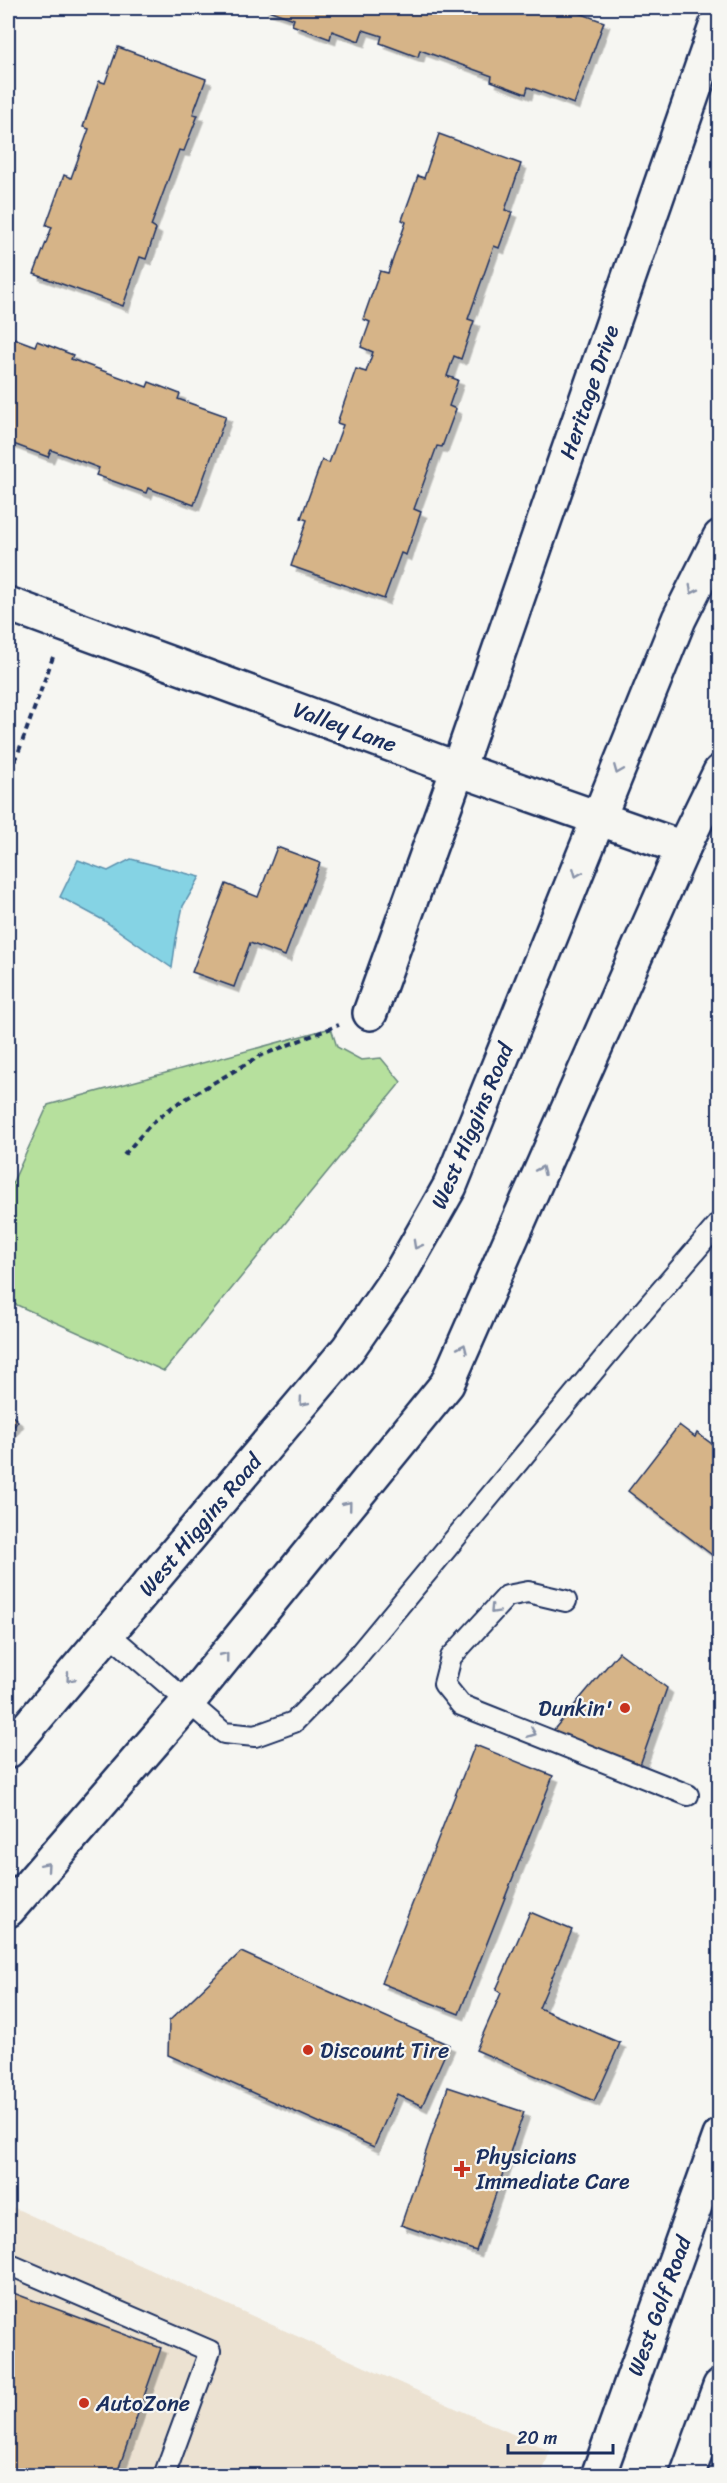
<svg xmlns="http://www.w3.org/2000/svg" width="727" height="2483" viewBox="0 0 727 2483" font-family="Sriracha,sans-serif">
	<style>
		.built { fill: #ece2d2 }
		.green { fill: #b6e09d; stroke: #68887e; stroke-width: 1.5 }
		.water { fill: #85d3e4; stroke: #5b91ae; stroke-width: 1.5 }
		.building { fill: #d6b488; stroke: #1b2f5e; stroke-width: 1.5; filter: url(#shadow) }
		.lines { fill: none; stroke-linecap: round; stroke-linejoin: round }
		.service-casing { stroke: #1b2f5e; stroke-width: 24 }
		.minor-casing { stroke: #1b2f5e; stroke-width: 38 }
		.primary-casing { stroke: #1b2f5e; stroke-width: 38 }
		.path { stroke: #1b2f5e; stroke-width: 4; stroke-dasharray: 6 4.5; stroke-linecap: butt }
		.service { stroke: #f6f6f2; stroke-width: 20 }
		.minor { stroke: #f6f6f2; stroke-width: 33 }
		.primary { stroke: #f6f6f2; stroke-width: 33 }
		.oneway { stroke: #8892a8 }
		.poi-dot { fill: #c8321e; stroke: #f6f6f2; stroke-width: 2 }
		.labels { text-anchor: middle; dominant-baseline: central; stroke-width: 4.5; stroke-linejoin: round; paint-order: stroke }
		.street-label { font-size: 22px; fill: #1b2f5e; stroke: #f6f6f2 }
		.poi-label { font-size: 22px; fill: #1b2f5e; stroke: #f6f6f2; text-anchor: start }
	</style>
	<defs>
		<filter id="shadow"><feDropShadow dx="5.5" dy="5.5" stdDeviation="0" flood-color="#0004"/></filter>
	</defs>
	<rect width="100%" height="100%" fill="#f6f6f2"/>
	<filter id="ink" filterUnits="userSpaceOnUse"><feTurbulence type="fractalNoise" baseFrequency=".0167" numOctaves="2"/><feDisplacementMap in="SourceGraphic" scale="12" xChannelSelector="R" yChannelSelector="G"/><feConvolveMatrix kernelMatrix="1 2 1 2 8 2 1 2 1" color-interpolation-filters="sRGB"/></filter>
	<g filter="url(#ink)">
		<path class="built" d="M 8,2205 L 550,2451 L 541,2476 L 8,2476 Z"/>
		<path class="green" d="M 331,1028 L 337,1047 L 361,1060 L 381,1058 L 401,1082 L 164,1371 L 8,1301 L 8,1193 L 48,1105 Z"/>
		<path class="water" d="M 131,859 L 200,877 L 183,906 L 176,939 L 172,968 L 103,920 L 60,897 L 78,860 L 108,871 Z"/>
		<g class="building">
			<path d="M 262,8 L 566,8 L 604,22 L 574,104 L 528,87 L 526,94 L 491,81 L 492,76 L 420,50 L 418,57 L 380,43 L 382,36 L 363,30 L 359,41 L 332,31 L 330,39 L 292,25 L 294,19 Z"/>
			<path d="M 118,47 L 206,79 L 193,114 L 198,115 L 184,151 L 179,150 L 151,226 L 156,229 L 146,259 L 140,257 L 123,306 L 34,274 L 52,227 L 46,225 L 64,175 L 71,178 L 89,129 L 83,127 L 99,81 L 105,83 Z"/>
			<path d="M 439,134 L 521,164 L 505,210 L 512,212 L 499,248 L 494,246 L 468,319 L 474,321 L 461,359 L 454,356 L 447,376 L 458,380 L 449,406 L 456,409 L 442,447 L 437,446 L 414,509 L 421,512 L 406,555 L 401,553 L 384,599 L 291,566 L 307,520 L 301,518 L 322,460 L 329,463 L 343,425 L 337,423 L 356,369 L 366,372 L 373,352 L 361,347 L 370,322 L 363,319 L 380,271 L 388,273 L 406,222 L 402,220 L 418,176 L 424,178 Z"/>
			<path d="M 8,336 L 35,346 L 37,341 L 73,355 L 71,359 L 147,387 L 149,382 L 180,394 L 178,399 L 226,416 L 194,505 L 148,488 L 146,493 L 96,475 L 99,468 L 51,450 L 48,457 L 8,442 Z"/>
			<path d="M 277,847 L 320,863 L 285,956 L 250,943 L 234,987 L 192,972 L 226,884 L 258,897 Z"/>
			<path d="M 8,1412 L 18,1421 L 8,1434 Z"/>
			<path d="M 679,1425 L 695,1437 L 697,1433 L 720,1450 L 720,1561 L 628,1491 Z"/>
			<path d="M 619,1652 L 667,1688 L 640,1765 L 551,1733 Z"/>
			<path d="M 475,1745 L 553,1776 L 459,2014 L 381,1983 Z"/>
			<path d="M 530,1912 L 572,1930 L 539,2008 L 620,2043 L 594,2101 L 476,2050 L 501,1993 L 496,1990 Z"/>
			<path d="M 241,1952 L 449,2045 L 422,2106 L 397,2094 L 374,2147 L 168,2055 L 169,2021 Z"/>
			<path d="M 448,2087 L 524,2112 L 476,2251 L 401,2225 Z"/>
			<path d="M 8,2291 L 161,2348 L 116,2476 L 8,2475 Z"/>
		</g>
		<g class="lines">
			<g class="service-casing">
				<g id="service">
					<path d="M 566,1601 L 528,1592 L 507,1596 L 451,1657 L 444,1684 L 461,1705 L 688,1795"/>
					<path d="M 108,1633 L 224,1733 L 255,1736 L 294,1722 L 351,1664 L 635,1321 L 720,1222"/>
					<path d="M 8,2264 L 210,2351 L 164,2476"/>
				</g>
			</g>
			<g class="minor-casing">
				<g id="minor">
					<path d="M 8,604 L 458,769 L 683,848"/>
					<path d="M 370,1013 L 458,769 L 720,15"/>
				</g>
			</g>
			<g class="primary-casing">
				<g id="primary">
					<path d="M 8,1751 L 348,1349 L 400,1274 L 450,1186 L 679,619 L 720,537"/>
					<path d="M 8,1910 L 188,1702 L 447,1384 L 683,848 L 720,772"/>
					<path d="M 598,2476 L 720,2136"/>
					<path d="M 687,2476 L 720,2386"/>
				</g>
			</g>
			<g class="path">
				<path d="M 8,781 L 53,657"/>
				<path d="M 124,1155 L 151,1124 L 175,1105 L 260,1056 L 339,1025"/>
			</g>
			<use href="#service" class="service"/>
			<use href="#minor" class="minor"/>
			<use href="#primary" class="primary"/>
		</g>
		<defs><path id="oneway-chevron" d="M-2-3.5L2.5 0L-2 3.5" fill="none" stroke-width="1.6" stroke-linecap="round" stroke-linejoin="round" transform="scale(1.5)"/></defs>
		<g class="oneway">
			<use href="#oneway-chevron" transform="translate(693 590) rotate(117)"/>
			<use href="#oneway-chevron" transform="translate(618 770) rotate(112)"/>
			<use href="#oneway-chevron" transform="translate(577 873) rotate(112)"/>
			<use href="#oneway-chevron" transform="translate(541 1170) rotate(-66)"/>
			<use href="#oneway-chevron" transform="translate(417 1245) rotate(119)"/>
			<use href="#oneway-chevron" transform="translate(463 1348) rotate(-66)"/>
			<use href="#oneway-chevron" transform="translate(303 1402) rotate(130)"/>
			<use href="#oneway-chevron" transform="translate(348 1505) rotate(-51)"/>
			<use href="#oneway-chevron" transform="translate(494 1610) rotate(133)"/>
			<use href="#oneway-chevron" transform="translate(225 1656) rotate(-51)"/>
			<use href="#oneway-chevron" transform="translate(70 1678) rotate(131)"/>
			<use href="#oneway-chevron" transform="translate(532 1733) rotate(22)"/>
			<use href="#oneway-chevron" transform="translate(46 1866) rotate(-49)"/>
		</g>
	</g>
	<g class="poi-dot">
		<circle cx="625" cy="1708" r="6"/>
		<circle cx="308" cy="2050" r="6"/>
		<path d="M459 2160h6v6h6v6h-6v6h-6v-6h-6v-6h6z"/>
		<circle cx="84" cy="2403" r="6"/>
	</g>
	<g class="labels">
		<g class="street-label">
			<text transform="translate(589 392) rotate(-71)">Heritage Drive</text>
			<text transform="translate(345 727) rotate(20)">Valley Lane</text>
			<text transform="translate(472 1126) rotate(-67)">West Higgins Road</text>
			<text transform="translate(200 1525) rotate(-50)">West Higgins Road</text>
			<text transform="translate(659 2306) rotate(-70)">West Golf Road</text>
		</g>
		<g class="poi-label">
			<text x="613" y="1708" text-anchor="end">Dunkin'</text>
			<text x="320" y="2050">Discount Tire</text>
			<text x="476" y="2156">Physicians<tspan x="476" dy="25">Immediate Care</tspan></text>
			<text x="96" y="2403">AutoZone</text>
		</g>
	</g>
	<rect width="727" height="2483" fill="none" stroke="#f6f6f2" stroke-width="30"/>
	<rect x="15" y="15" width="697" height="2453" fill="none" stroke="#1b2f5e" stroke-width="2" filter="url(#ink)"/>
	<path d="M508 2444v9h105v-9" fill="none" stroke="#1b2f5e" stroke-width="3"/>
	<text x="517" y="2444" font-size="18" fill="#1b2f5e" stroke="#f6f6f2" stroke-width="4.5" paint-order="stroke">20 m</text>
</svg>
